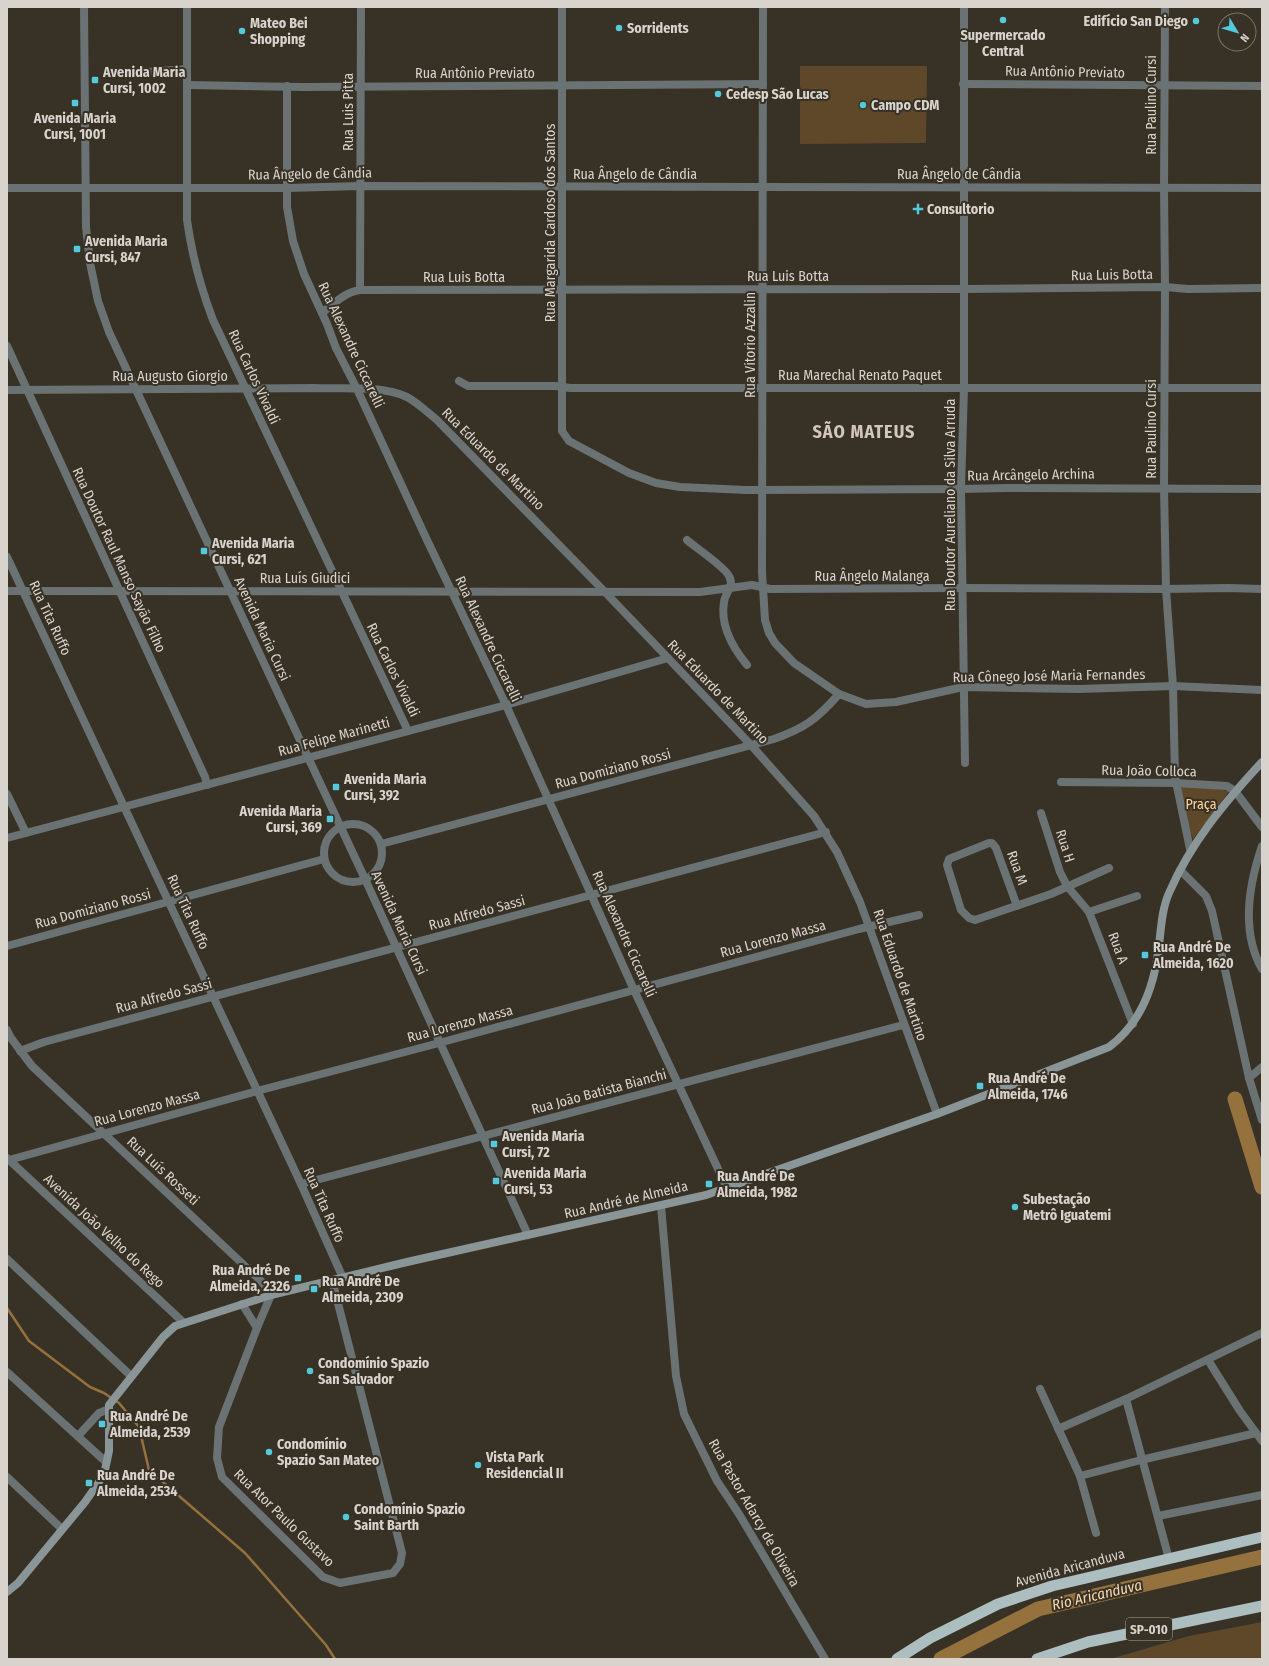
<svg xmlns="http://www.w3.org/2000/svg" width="1269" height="1666" viewBox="0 0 1269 1666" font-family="'Fira Sans Condensed',sans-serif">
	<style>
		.green { fill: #5e4829 }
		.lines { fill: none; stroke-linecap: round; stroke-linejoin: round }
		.stream { stroke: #95713d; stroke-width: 2.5 }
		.river { stroke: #95713d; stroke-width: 15 }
		.minor { stroke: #6a7273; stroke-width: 8 }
		.tertiary { stroke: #6a7273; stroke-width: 8 }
		.secondary { stroke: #899597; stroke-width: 8 }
		.trunk { stroke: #acbec0; stroke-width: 11 }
		.poi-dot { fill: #53cadc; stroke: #383126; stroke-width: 1.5 }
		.labels { text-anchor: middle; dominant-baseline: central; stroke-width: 4; stroke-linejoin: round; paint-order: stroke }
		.shield { fill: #383126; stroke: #a8a29a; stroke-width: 1 }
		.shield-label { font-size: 13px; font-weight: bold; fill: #d8d3cc }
		.poi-label { font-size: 14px; font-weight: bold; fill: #d8d3cc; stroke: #383126; text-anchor: start }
		.street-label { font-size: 14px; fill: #d8d3cc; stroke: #383126 }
		.park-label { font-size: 14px; fill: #ffd397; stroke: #383126 }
		.water-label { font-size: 15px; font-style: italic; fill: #f9d9ad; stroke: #383126 }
		.district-label { font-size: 18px; font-weight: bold; letter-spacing: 1px; fill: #d1c7ba; stroke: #383126 }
	</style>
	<rect width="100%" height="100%" fill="#383126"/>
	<g class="green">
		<path d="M 800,66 L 927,66 L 926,143 L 800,144 Z"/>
		<path d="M 1181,786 L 1212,788 L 1229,791 L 1217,808 L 1193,839 L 1187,822 Z"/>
		<path d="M 1262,1622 L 1262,1659 L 1110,1659 L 1189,1636 Z"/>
	</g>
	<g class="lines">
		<path class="stream" d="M 7,1308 L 29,1341 L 90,1387 L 104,1393 L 119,1403 L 139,1427 L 149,1470 L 245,1553 L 326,1645 L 335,1659"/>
		<g class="river">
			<path d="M 1235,1099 L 1262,1187"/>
			<path d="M 941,1659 L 1038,1609 L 1262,1557"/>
		</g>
		<g class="minor">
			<path d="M 187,7 L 187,220 C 192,256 200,286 213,320 L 408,731"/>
			<path d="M 562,7 L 562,431 L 569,441 L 629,473 L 656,483 L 680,487 L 746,490 L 961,489 L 1007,488 L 1262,489"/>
			<path d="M 763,7 L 762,572 L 765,620 L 769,633 L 775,643 L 794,663 L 839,694 L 866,704 L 896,702 L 963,687 L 1079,689 L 1173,686 L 1262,690"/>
			<path d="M 964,7 L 964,388 L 961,489 L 965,763"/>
			<path d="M 1165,7 L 1164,188 L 1165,287 L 1164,488 L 1166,589 L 1173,686 L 1175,777 L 1190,849"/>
			<path d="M 147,72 L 187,69"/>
			<path d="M 963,84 L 1262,86"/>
			<path d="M 187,85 L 303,87 L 763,84"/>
			<path d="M 287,86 L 287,207 L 293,241 L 304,274 L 327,324 L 336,348 L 357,389 L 427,540 L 506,705 L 634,990 L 727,1188"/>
			<path d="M 7,188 L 287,188 L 360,186 L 1262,188"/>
			<path d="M 360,290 L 361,7"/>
			<path d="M 322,313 C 333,304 345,292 360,290 L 963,289 L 1165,287 L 1188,289 L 1262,288"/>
			<path d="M 7,346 L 205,777 L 207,785"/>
			<path d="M 459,381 L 468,386 L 556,386 L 570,388 L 1262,388"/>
			<path d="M 7,390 L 314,388 C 342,389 381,385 407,397 C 418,403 427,412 437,420 L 604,591 L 751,745 L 814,816 L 837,852 L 860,902 L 937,1114"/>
			<path d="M 687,540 C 696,548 725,567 729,576 C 735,587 725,592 724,602 C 720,625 733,648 747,665"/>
			<path d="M 7,557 L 301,1184 L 343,1278"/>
			<path d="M 7,591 L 700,592 L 752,585 L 770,589 L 962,588 L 1166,589 L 1228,588 L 1262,589"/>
			<path d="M 1061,782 L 1176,783 L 1227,786 L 1235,791 L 1262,827"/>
			<path d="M 7,794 L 26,833"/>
			<path d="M 1041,813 L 1060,872 L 1067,886 L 1089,912 L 1133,1024"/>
			<circle cx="353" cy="853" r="29"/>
			<path d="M 7,838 L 506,705 L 668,658"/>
			<path d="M 381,844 L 774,739 C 805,728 817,719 839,694"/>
			<path d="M 1262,846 C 1249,884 1241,932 1262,969"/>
			<path d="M 1180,870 L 1206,896 L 1212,911 L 1249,1078 L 1262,1120"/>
			<path d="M 1017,906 L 996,848 L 992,843 L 989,843 L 949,859 L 947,865 L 961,910 L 969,918 L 975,920 L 1051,894 L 1109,868"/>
			<path d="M 1089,912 L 1137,896"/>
			<path d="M 7,946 L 324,859"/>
			<path d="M 7,1030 L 11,1038 L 32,1066 L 262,1282 L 271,1295 L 257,1328 L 242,1304"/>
			<path d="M 20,1051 L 44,1042 L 826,832"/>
			<path d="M 1249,1078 L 1262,1067"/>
			<path d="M 7,1158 L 183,1322"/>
			<path d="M 9,1160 L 257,1091 L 439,1043 L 859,929 L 919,915"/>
			<path d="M 301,1184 L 903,1025"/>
			<path d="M 7,1259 L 131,1376"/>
			<path d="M 257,1328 L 219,1427 L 217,1458 L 222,1477 L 323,1577 L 340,1583 L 393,1573 L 400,1564 L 402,1553 L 332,1280"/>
			<path d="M 1208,1360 L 1240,1411 L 1262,1441"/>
			<path d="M 7,1372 L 106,1462"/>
			<path d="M 1040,1389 L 1080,1476 L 1096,1533"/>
			<path d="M 1126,1399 L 1169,1559"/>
			<path d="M 1058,1429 L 1126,1399 L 1262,1333"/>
			<path d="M 78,1436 L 99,1413 L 109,1409"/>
			<path d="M 1080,1476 L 1141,1460 L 1256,1433"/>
			<path d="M 7,1477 L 62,1529"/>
			<path d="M 1158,1516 L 1262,1495"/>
		</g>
		<g class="tertiary">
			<path d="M 84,7 L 86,227 L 90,263 L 98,301 L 109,332 L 365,879 L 528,1235"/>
			<path d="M 661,1206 L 676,1376 L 684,1414 L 717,1481 L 739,1514 L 825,1659"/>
		</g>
		<path class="secondary" d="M 7,1592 L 18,1583 L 85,1502 L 99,1482 L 105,1470 L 109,1451 L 109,1405 L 163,1337 L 175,1326 L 271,1295 L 407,1262 L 706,1195 L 937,1114 L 1109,1047 C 1140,1024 1153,990 1158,953 C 1161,933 1161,911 1169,893 C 1191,842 1225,802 1262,762"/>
		<g class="trunk">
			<path d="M 897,1659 L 930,1638 L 998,1604 L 1052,1586 L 1262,1537"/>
			<path d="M 1037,1659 L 1088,1642 L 1262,1606"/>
		</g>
	</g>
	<g class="poi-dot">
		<circle cx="1003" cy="20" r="4"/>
		<circle cx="1196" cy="21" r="4"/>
		<circle cx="619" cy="28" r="4"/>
		<circle cx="242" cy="31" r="4"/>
		<rect x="91" y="76" width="8" height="8" rx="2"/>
		<circle cx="718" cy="94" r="4"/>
		<rect x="71" y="99" width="8" height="8" rx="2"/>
		<circle cx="863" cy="105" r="4"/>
		<path d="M916 203h4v4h4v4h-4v4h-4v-4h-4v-4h4z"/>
		<rect x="73" y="245" width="8" height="8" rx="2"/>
		<rect x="200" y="547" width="8" height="8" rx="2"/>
		<rect x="332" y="783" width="8" height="8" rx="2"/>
		<rect x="326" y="815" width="8" height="8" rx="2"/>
		<rect x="1141" y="951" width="8" height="8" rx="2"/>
		<rect x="976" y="1082" width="8" height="8" rx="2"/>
		<rect x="490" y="1140" width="8" height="8" rx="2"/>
		<rect x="492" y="1177" width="8" height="8" rx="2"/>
		<rect x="705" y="1180" width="8" height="8" rx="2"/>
		<circle cx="1015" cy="1207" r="4"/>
		<rect x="294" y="1274" width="8" height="8" rx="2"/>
		<rect x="310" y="1285" width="8" height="8" rx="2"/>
		<circle cx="310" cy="1371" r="4"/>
		<rect x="98" y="1420" width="8" height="8" rx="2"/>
		<circle cx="269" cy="1452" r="4"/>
		<circle cx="478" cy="1465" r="4"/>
		<rect x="85" y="1479" width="8" height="8" rx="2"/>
		<circle cx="346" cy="1517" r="4"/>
	</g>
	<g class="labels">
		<rect class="shield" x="1126" y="1618" width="46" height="22" rx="3"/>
		<g class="shield-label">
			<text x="1149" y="1629">SP-010</text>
		</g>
		<g class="poi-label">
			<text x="1188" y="21" text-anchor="end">Edifício San Diego</text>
			<text x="250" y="23">Mateo Bei<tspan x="250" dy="16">Shopping</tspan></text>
			<text x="627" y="28">Sorridents</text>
			<text x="1003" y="35" text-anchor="middle">Supermercado<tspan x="1003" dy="16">Central</tspan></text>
			<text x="103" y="72">Avenida Maria<tspan x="103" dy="16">Cursi, 1002</tspan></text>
			<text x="726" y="94">Cedesp São Lucas</text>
			<text x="871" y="105">Campo CDM</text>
			<text x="75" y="118" text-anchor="middle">Avenida Maria<tspan x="75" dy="16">Cursi, 1001</tspan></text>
			<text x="927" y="209">Consultorio</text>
			<text x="85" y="241">Avenida Maria<tspan x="85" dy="16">Cursi, 847</tspan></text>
			<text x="212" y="543">Avenida Maria<tspan x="212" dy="16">Cursi, 621</tspan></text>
			<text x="344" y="779">Avenida Maria<tspan x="344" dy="16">Cursi, 392</tspan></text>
			<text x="322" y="811" text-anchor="end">Avenida Maria<tspan x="322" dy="16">Cursi, 369</tspan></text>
			<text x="1153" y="947">Rua André De<tspan x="1153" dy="16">Almeida, 1620</tspan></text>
			<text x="988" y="1078">Rua André De<tspan x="988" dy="16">Almeida, 1746</tspan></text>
			<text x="502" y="1136">Avenida Maria<tspan x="502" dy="16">Cursi, 72</tspan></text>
			<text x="504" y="1173">Avenida Maria<tspan x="504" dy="16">Cursi, 53</tspan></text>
			<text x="717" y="1176">Rua André De<tspan x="717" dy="16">Almeida, 1982</tspan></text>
			<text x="1023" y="1199">Subestação<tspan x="1023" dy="16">Metrô Iguatemi</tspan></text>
			<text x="290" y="1270" text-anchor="end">Rua André De<tspan x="290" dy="16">Almeida, 2326</tspan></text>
			<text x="322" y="1281">Rua André De<tspan x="322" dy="16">Almeida, 2309</tspan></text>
			<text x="318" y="1363">Condomínio Spazio<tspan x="318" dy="16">San Salvador</tspan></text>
			<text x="110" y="1416">Rua André De<tspan x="110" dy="16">Almeida, 2539</tspan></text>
			<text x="277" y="1444">Condomínio<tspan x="277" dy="16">Spazio San Mateo</tspan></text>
			<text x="486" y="1457">Vista Park<tspan x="486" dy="16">Residencial II</tspan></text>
			<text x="97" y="1475">Rua André De<tspan x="97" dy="16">Almeida, 2534</tspan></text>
			<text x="354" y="1509">Condomínio Spazio<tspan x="354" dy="16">Saint Barth</tspan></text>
		</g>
		<g class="street-label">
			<text transform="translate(1065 72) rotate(1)">Rua Antônio Previato</text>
			<text x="475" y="73">Rua Antônio Previato</text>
			<text transform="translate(1151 105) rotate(-90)">Rua Paulino Cursi</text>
			<text transform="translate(348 112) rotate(-90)">Rua Luis Pitta</text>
			<text transform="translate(310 174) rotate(-1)">Rua Ângelo de Cândia</text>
			<text x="635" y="174">Rua Ângelo de Cândia</text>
			<text x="959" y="174">Rua Ângelo de Cândia</text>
			<text transform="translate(550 223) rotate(-90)">Rua Margarida Cardoso dos Santos</text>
			<text transform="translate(1112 275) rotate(-1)">Rua Luis Botta</text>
			<text x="788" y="276">Rua Luis Botta</text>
			<text x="464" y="277">Rua Luis Botta</text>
			<text transform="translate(351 345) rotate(65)">Rua Alexandre Ciccarelli</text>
			<text transform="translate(750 345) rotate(-90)">Rua Vitorio Azzalin</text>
			<text x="860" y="375">Rua Marechal Renato Paquet</text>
			<text x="170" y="376">Rua Augusto Giorgio</text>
			<text transform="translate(254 377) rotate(65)">Rua Carlos Vivaldi</text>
			<text transform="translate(1151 429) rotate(-90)">Rua Paulino Cursi</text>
			<text transform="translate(493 459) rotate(45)">Rua Eduardo de Martino</text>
			<text transform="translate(1031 475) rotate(-1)">Rua Arcângelo Archina</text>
			<text transform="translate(950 505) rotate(-90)">Rua Doutor Aureliano da Silva Arruda</text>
			<text transform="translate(119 560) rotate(65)">Rua Doutor Raul Manso Sayão Filho</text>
			<text x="872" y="576">Rua Ângelo Malanga</text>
			<text x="305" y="578">Rua Luís Giudici</text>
			<text transform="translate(50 618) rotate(65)">Rua Tita Ruffo</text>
			<text transform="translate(262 629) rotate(65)">Avenida Maria Cursi</text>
			<text transform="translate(488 639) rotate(65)">Rua Alexandre Ciccarelli</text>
			<text transform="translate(393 670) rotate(64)">Rua Carlos Vivaldi</text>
			<text transform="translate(1049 676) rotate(-1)">Rua Cônego José Maria Fernandes</text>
			<text transform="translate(718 692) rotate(46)">Rua Eduardo de Martino</text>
			<text transform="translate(334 737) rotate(-15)">Rua Felipe Marinetti</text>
			<text transform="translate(613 769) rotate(-15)">Rua Domiziano Rossi</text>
			<text transform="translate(1149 771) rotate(1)">Rua João Colloca</text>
			<text transform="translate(1065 846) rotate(72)">Rua H</text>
			<text transform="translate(1017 868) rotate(70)">Rua M</text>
			<text transform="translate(93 909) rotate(-15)">Rua Domiziano Rossi</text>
			<text transform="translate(188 912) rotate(65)">Rua Tita Ruffo</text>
			<text transform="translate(477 913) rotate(-15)">Rua Alfredo Sassi</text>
			<text transform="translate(399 923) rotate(65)">Avenida Maria Cursi</text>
			<text transform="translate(624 934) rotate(66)">Rua Alexandre Ciccarelli</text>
			<text transform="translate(773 939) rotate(-15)">Rua Lorenzo Massa</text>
			<text transform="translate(1118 948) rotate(69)">Rua A</text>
			<text transform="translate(900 975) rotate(71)">Rua Eduardo de Martino</text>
			<text transform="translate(164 996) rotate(-15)">Rua Alfredo Sassi</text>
			<text transform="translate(460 1024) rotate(-15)">Rua Lorenzo Massa</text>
			<text transform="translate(599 1092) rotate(-15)">Rua João Batista Bianchi</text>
			<text transform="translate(147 1108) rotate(-15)">Rua Lorenzo Massa</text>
			<text transform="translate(163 1171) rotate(43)">Rua Luís Rosseti</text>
			<text transform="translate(626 1200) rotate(-13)">Rua André de Almeida</text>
			<text transform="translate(324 1205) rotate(66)">Rua Tita Ruffo</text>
			<text transform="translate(104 1231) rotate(43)">Avenida João Velho do Rego</text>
			<text transform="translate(754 1513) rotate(60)">Rua Pastor Adarcy de Oliveira</text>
			<text transform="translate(284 1518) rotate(44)">Rua Ator Paulo Gustavo</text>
			<text transform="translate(1070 1568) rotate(-15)">Avenida Aricanduva</text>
		</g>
		<g class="park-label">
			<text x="1201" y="804">Praça</text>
		</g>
		<g class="water-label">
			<text transform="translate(1097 1595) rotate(-13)">Rio Aricanduva</text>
		</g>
		<g class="district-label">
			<text x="864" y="432">SÃO MATEUS</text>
		</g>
	</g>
	<rect width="1269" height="1666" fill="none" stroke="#d8d3cc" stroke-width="16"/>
	<g transform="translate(1237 32) rotate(128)"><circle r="19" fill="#383126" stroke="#787268"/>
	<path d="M0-3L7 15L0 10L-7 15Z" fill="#53cadc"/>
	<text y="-6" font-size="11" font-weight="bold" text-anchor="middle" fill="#d8d3cc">N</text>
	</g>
</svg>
